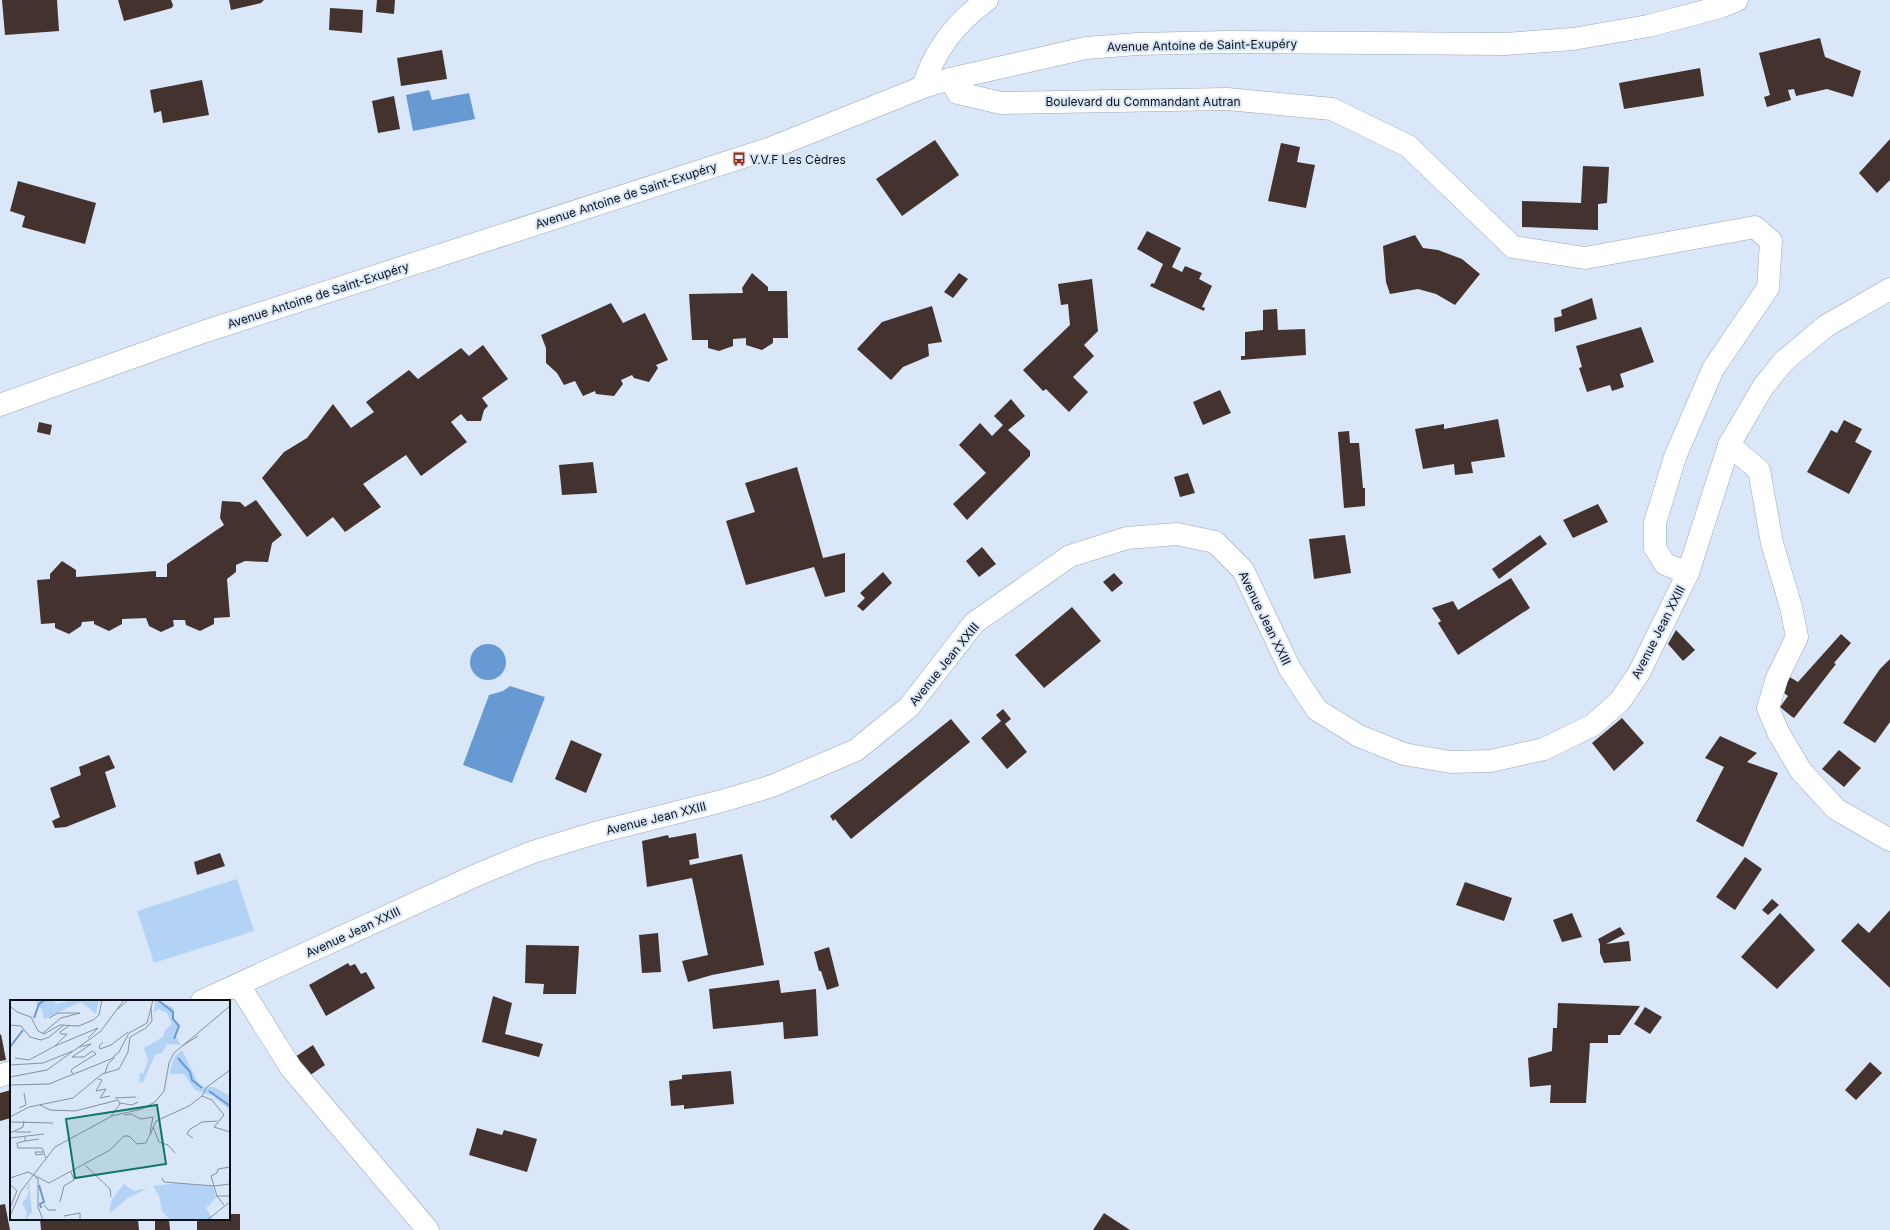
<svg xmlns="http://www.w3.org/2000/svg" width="1890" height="1230" viewBox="0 0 1890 1230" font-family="Inter,sans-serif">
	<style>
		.green { fill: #b3d3f6 }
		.water { fill: #679ad2 }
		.building { fill: #44322e }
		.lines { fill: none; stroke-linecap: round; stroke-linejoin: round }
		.street-casing { stroke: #99a7b7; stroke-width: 23 }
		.secondary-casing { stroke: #99a7b7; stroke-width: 23 }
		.street { stroke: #fff; stroke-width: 22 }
		.secondary { stroke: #fff; stroke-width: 22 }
		.labels { text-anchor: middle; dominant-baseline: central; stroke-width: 4; stroke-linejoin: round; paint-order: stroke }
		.street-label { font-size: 12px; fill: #0c1117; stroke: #d9e7f8 }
		.poi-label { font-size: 12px; fill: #0c1117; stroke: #d9e7f8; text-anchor: start }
		.inset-river { fill: none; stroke: #679ad2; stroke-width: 2 }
		.inset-road { fill: none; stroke: #87919e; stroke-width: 1 }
		.view { fill: #0f766e; fill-opacity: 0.15; stroke: #0f766e; stroke-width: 2 }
		.inset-edge { fill: none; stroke: #0c1117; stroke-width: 2 }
	</style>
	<rect width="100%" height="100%" fill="#d9e7f8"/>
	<path class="green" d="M 237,879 L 254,931 L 154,963 L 137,911 Z"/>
	<g class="water">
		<path d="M 429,90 L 432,100 L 469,93 L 475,119 L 413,131 L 406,95 Z"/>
		<circle cx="488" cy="662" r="18"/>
		<path d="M 510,686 L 545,697 L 512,783 L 463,765 L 489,695 L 503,691 Z"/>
	</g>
	<g class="building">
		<path d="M 2,0 L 57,0 L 59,31 L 5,35 Z"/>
		<path d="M 118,0 L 171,0 L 173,5 L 172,8 L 124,21 Z"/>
		<path d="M 229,0 L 264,0 L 261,3 L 231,10 Z"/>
		<path d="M 377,0 L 395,0 L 394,14 L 376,12 Z"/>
		<path d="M 330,8 L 363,10 L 362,33 L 329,30 Z"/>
		<path d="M 1820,38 L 1825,57 L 1861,71 L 1853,97 L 1827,89 L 1796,96 L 1794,89 L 1788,90 L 1791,100 L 1767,107 L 1764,97 L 1770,95 L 1759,53 Z"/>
		<path d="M 442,50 L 447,79 L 401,86 L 397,58 Z"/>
		<path d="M 1700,68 L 1704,96 L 1624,109 L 1619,83 Z"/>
		<path d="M 202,80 L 209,115 L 163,123 L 161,111 L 154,113 L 150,90 Z"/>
		<path d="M 394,96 L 400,129 L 378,133 L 372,101 Z"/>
		<path d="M 1890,139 L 1890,180 L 1877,193 L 1859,173 Z"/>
		<path d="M 935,140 L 959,175 L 902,216 L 876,179 Z"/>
		<path d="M 1281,143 L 1300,147 L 1297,162 L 1315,165 L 1306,208 L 1268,201 Z"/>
		<path d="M 1583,166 L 1609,167 L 1607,203 L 1598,204 L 1598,230 L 1522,227 L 1522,201 L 1581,203 Z"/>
		<path d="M 18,181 L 96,203 L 85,244 L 22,227 L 25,216 L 10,211 Z"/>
		<path d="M 1147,231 L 1181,248 L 1172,267 L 1182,272 L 1185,266 L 1202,273 L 1199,279 L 1212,286 L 1202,307 L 1205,308 L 1204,311 L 1150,286 L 1152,283 L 1154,284 L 1163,264 L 1137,249 Z"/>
		<path d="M 1415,235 L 1423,248 L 1438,250 L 1462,259 L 1480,274 L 1455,305 L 1436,294 L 1418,289 L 1390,294 L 1386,282 L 1383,246 Z"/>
		<path d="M 752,273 L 768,287 L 768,291 L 787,291 L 788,338 L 773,338 L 773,343 L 762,350 L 746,345 L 746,338 L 733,339 L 733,346 L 719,351 L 708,348 L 708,340 L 692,340 L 689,294 L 743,293 L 742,288 Z"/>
		<path d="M 959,273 L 968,279 L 953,298 L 944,292 Z"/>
		<path d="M 1092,279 L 1098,331 L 1084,345 L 1094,356 L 1073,377 L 1088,392 L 1069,412 L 1046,389 L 1043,391 L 1023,370 L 1070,325 L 1068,304 L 1061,305 L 1058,284 Z"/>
		<path d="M 1592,298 L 1597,319 L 1555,332 L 1554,318 L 1562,316 L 1561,310 Z"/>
		<path d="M 611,303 L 623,323 L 645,313 L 668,360 L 656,365 L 658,368 L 649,382 L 634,378 L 632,375 L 621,380 L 623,384 L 614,396 L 596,394 L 595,391 L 583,396 L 575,381 L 564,385 L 557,373 L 546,363 L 546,348 L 541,335 Z"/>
		<path d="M 932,306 L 942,342 L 928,344 L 929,356 L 903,367 L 891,380 L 857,349 L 882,322 Z"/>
		<path d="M 1277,309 L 1278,330 L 1305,329 L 1306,355 L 1241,360 L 1241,356 L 1245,356 L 1245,332 L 1263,330 L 1263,310 Z"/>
		<path d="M 1641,327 L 1654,362 L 1620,374 L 1624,387 L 1612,391 L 1610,385 L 1587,392 L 1579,368 L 1582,367 L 1576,346 Z"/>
		<path d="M 483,345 L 508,379 L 482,398 L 488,406 L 484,410 L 481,421 L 467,421 L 461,414 L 451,422 L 467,442 L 421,476 L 406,455 L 363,484 L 381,507 L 345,532 L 333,517 L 307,537 L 262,478 L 284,452 L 307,438 L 333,404 L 351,428 L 374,412 L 366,402 L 409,370 L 418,379 L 461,348 L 469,356 Z"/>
		<path d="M 1220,390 L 1231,413 L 1203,425 L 1193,402 Z"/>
		<path d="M 1011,399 L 1025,416 L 1008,430 L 1030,451 L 1030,456 L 967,520 L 953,504 L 986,473 L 959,445 L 980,423 L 992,436 L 1003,425 L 994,416 Z"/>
		<path d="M 1498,419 L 1505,457 L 1471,462 L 1473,473 L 1455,475 L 1454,464 L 1423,469 L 1415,429 L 1444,424 L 1444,429 Z"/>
		<path d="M 1844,420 L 1862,429 L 1855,442 L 1872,451 L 1849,494 L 1807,472 L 1831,430 L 1837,433 Z"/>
		<path d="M 39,422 L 52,425 L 50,435 L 37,432 Z"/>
		<path d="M 1349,431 L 1350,443 L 1359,443 L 1363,488 L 1365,488 L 1365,506 L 1344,508 L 1338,432 Z"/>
		<path d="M 593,462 L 597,493 L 562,495 L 559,465 Z"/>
		<path d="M 797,467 L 823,558 L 845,553 L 845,592 L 825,597 L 814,567 L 746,585 L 726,521 L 755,512 L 745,483 Z"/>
		<path d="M 1188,473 L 1195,493 L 1180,497 L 1174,477 Z"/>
		<path d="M 256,500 L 282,535 L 272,543 L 268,562 L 245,561 L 236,565 L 236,572 L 227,579 L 230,617 L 214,618 L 214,624 L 200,631 L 186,625 L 185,620 L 173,620 L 174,626 L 161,632 L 149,626 L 146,618 L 122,619 L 122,624 L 109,631 L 94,624 L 94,621 L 82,622 L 81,626 L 69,634 L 55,628 L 55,623 L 41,624 L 37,580 L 50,579 L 50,574 L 62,561 L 76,570 L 76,577 L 156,571 L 156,577 L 167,577 L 167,564 L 224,525 L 220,518 L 222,501 L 240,502 L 245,507 Z"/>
		<path d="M 1598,504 L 1608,522 L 1573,538 L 1563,520 Z"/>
		<path d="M 1345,535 L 1351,573 L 1314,579 L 1309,539 Z"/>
		<path d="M 1540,535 L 1547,544 L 1499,579 L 1492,569 Z"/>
		<path d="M 982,547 L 996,564 L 979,577 L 966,561 Z"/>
		<path d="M 883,572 L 892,583 L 863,611 L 857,606 L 865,598 L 860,593 Z"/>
		<path d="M 1114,573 L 1123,583 L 1112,592 L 1103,582 Z"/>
		<path d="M 1511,578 L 1530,608 L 1458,655 L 1438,623 L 1441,621 L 1432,608 L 1453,601 L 1458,610 Z"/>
		<path d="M 1072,607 L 1101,641 L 1044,688 L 1015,655 Z"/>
		<path d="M 1676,630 L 1695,650 L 1683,661 L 1668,644 Z"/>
		<path d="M 1841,634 L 1851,643 L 1834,663 L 1836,664 L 1794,718 L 1791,716 L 1780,707 L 1788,696 L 1779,689 L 1788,676 L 1798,682 Z"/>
		<path d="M 1890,659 L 1890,722 L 1875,743 L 1843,723 L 1880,669 Z"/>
		<path d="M 1003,709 L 1011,719 L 1005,724 L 1027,752 L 1007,769 L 981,738 L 1001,721 L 996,715 Z"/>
		<path d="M 1622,718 L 1644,743 L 1614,771 L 1592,743 Z"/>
		<path d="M 951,719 L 970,742 L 851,839 L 835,819 L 833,821 L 830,816 Z"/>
		<path d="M 1720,736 L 1757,753 L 1747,762 L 1778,773 L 1743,847 L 1696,821 L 1724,767 L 1705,758 Z"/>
		<path d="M 571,740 L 602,754 L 586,793 L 555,779 Z"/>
		<path d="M 1839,750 L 1861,768 L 1844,787 L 1822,769 Z"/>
		<path d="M 109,755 L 115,768 L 105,772 L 116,807 L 66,827 L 55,828 L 52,821 L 60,817 L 50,788 L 81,775 L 79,767 Z"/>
		<path d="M 696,833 L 699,858 L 689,860 L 690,865 L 742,854 L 764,965 L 712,975 L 688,982 L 682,961 L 708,955 L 692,878 L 647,887 L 642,841 L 668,835 L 669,838 Z"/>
		<path d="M 220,853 L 225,866 L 197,875 L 194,862 Z"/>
		<path d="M 1745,857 L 1762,869 L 1735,910 L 1716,897 Z"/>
		<path d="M 1465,882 L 1512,898 L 1504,921 L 1456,905 Z"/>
		<path d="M 1772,899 L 1779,905 L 1768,915 L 1762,910 Z"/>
		<path d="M 1890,910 L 1890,988 L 1841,941 L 1858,923 L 1869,933 Z"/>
		<path d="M 1572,913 L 1582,937 L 1562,942 L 1553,920 Z"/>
		<path d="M 1780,913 L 1815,950 L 1777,989 L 1741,957 Z"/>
		<path d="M 1620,927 L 1625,934 L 1606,944 L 1629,941 L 1631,961 L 1604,963 L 1600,953 L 1600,944 L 1598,939 Z"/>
		<path d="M 658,933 L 661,972 L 642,973 L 639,935 Z"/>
		<path d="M 526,945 L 579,946 L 576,994 L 543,994 L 544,984 L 525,983 Z"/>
		<path d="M 829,947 L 839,986 L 827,990 L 821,971 L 819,971 L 814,952 Z"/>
		<path d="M 348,963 L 350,966 L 355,964 L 361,974 L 366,972 L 375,988 L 326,1016 L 309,985 Z"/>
		<path d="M 779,980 L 781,993 L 816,989 L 818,1036 L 784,1039 L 783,1022 L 713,1029 L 709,989 Z"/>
		<path d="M 493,996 L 512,1003 L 505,1034 L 543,1044 L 539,1057 L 482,1042 Z"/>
		<path d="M 1558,1003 L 1640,1006 L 1620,1035 L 1608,1035 L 1608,1043 L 1590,1043 L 1586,1103 L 1550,1103 L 1551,1085 L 1530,1087 L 1528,1058 L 1552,1051 L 1553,1028 L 1557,1028 Z"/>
		<path d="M 1645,1007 L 1662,1017 L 1650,1034 L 1634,1024 Z"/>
		<path d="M 1,1034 L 6,1060 L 0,1061 L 0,1035 Z"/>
		<path d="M 313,1045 L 325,1065 L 306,1078 L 292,1059 Z"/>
		<path d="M 1870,1062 L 1882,1073 L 1856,1100 L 1845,1090 Z"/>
		<path d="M 731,1071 L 734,1104 L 684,1109 L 684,1105 L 671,1106 L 669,1081 L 682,1079 L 682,1075 Z"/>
		<path d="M 11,1090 L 11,1118 L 0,1121 L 0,1093 Z"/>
		<path d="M 477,1128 L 502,1135 L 504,1130 L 537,1139 L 527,1172 L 469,1155 Z"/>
		<path d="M 5,1204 L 10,1230 L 0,1230 L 0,1205 Z"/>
		<path d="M 1104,1213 L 1130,1230 L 1093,1230 Z"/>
		<path d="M 229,1214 L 240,1214 L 240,1230 L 197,1230 L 197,1219 L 229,1219 Z"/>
		<path d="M 40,1219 L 138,1219 L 139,1230 L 41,1230 Z"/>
		<path d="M 155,1219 L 169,1219 L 170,1230 L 155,1230 Z"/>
	</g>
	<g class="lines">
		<g class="street-casing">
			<g id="street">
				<path d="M 950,79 L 958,93 L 1001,103 L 1227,99 L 1332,109 L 1408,146 L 1513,247 L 1585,258 L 1755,227 L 1771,241 L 1768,288 L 1713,369 L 1675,457 L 1655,523 L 1655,548 L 1665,564 L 1688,573"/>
				<path d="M 1729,445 L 1759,470 L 1772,543 L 1791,607 L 1797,637 L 1777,678 L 1768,708 L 1778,732 L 1801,771 L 1836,809 L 1890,840"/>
				<path d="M 239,985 L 291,1068 L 428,1230"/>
				<path d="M 202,1001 L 479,874 L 533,852 L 595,833 L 722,801 L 772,786 L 856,750 L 909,707 L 974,623 L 1070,556 L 1127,538 L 1177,534 L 1215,542 L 1243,570 L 1290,669 L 1317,710 L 1359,736 L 1404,754 L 1450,762 L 1491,761 L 1544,749 L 1593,725 L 1620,701 L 1639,673 L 1688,573 L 1729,445 L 1763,387 L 1784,361 L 1826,326 L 1890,289"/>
				<path d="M 0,1076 L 11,1072"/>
			</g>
		</g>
		<g class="secondary-casing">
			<g id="secondary">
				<path d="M 923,87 C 934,51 956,22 987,0"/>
				<path d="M 0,405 L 203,332 L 771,148 L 923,87 L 950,79 L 1086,48 L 1137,44 L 1226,42 L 1505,44 L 1573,39 L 1648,26 L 1720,7 L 1737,0"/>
			</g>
		</g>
		<use href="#street" class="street"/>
		<use href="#secondary" class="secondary"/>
	</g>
	<defs>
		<g id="bus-bare" transform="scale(1.08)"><path d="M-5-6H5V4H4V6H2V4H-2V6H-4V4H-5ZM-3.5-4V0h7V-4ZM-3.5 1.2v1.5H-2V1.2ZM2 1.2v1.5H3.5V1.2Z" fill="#972f13" stroke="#d9e7f8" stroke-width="2.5" paint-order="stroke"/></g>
	</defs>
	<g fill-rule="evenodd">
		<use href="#bus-bare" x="739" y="159"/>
	</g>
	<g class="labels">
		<g class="street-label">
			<text transform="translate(1202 45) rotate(-1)">Avenue Antoine de Saint-Exupéry</text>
			<text x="1143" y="101">Boulevard du Commandant Autran</text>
			<text transform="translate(626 195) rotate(-18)">Avenue Antoine de Saint-Exupéry</text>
			<text transform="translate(318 295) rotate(-18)">Avenue Antoine de Saint-Exupéry</text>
			<text transform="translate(1265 618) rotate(64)">Avenue Jean XXIII</text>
			<text transform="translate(1658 632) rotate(-63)">Avenue Jean XXIII</text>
			<text transform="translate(944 664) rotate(-51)">Avenue Jean XXIII</text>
			<text transform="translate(656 818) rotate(-14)">Avenue Jean XXIII</text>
			<text transform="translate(353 932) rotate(-25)">Avenue Jean XXIII</text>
		</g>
		<g class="poi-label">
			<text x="750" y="159">V.V.F Les Cèdres</text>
		</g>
	</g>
	<g transform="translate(10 1000)">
		<rect width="220" height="220" fill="#d9e7f8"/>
		<path d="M 24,0 L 44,0 L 46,4 L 62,0 L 89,0 L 86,14 L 71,2 L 34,19 L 32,10 ZM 145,0 L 164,8 L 162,19 L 168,26 L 166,37 L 171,45 L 157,44 L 152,53 L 145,55 L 133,82 L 129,83 L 130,73 L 133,74 L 138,60 L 134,48 L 153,37 L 155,30 L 162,24 L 157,13 L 148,9 L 144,13 ZM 172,50 L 187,81 L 193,87 L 204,87 L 220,96 L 220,110 L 203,96 L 185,90 L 174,74 L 159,74 L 165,56 ZM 19,183 L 22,212 L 15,220 L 17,213 L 12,203 L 17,197 L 19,190 L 16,188 ZM 166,183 L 203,186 L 206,198 L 196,208 L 202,218 L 199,220 L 160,220 L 152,211 L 149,196 L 143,186 ZM 114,184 L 124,191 L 138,188 L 118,198 L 99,214 L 102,199 Z" fill="#b3d3f6"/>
		<path class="inset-river" d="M 148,0 L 163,12 L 163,19 L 169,26 L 164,39M 24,18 L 29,4 L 35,0M 0,47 L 13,30M 168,58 L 180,72 L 182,80 L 192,88M 199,91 L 220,106M 29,185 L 34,202 L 30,204 L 31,208"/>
		<path class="inset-road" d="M 0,6 L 7,12 L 21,17 L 28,31 L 34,34 L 50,25 L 69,26 L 83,20 L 89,15 L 92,0M 108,9 L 118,0M 0,25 L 11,26 L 20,37 L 31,40 L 39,37 L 54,25M 59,26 L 50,32 L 51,34 L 57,34 L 45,46 L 88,28 L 78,38M 33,33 L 51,18 L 70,13 L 48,13 L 39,18M 93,42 L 89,46 L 90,49 L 101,45 L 118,32M 172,46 L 188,36M 5,58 L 19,60 L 45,46M 0,65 L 33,63 L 63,51M 63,73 L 61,72 L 62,69 L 86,54 L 82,51 L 74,57 L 62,57 L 81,44 L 69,47M 95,73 L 98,64 L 105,57M 0,77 L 37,70 L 91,31 L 114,0M 88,79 L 92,80 L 86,91 L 96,89 L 90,98 L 100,96M 0,85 L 39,84 L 101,59 L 109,52 L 119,33 L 137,23 L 143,0M 192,96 L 202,100 L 214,115 L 204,127 L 220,132M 105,98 L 126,97M 110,103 L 122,105 L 128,102M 30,105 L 40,110 L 65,111 L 108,100 L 110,104 L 101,116M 9,108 L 16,105 L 14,93M 114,115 L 121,114 L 131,119 L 143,117 L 140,132 L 142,134M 0,117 L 19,107 L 63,98 L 92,74 L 109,69 L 118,52 L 120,37 L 136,28 L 142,21 L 141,7M 0,122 L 43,123M 143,127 L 149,142 L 158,145 L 165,153M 5,132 L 21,132M 0,133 L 13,127 L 14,121M 15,137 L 15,141 L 7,143 L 8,148 L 32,148 L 36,158M 0,138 L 34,134M 183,138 L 177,134 L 179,130 L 192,122 L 207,121M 15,141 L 29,139M 33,152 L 25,152 L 26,155 L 33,154M 75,165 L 100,189 L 101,197M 18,172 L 39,183 L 100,150 L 114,136 L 119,136 L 127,144 L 136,143 L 146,121 L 179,106 L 192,96 L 197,87 L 220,70M 25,177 L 28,179 L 28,207 L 33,220M 0,178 L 18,172M 152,178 L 154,182 L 204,186M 0,184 L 7,191 L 0,208M 204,186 L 201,176 L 207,173 L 208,169 L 220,167M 206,196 L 219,196M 50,202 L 54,186 L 64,180 L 61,172M 34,205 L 38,210 L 46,210M 214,205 L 207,196 L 204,186 L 220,184M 0,216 L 11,191 L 45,147 L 102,116 L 132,109 L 145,102 L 154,91 L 159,63 L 164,53 L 220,6M 54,216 L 70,213 L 70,220M 197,220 L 220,202"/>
		<path class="view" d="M 147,105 L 156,164 L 65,178 L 56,119 Z"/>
		<rect width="220" height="220" class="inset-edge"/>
	</g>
</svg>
